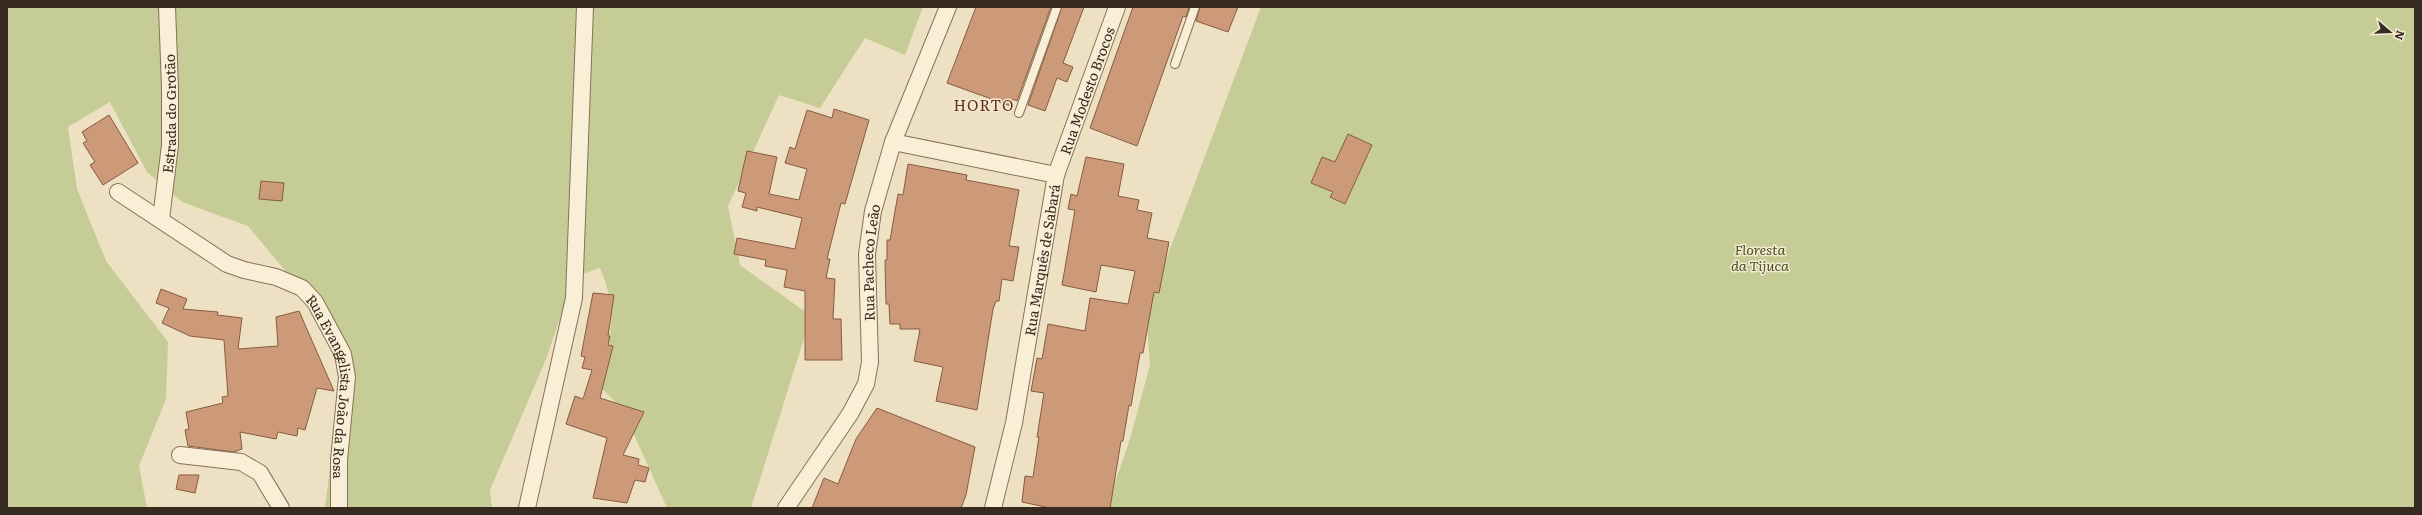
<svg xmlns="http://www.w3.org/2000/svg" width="2422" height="515" viewBox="0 0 2422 515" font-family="Literata,serif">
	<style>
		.green { fill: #c6cc96 }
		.building { fill: #cc9a78; stroke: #875b40 }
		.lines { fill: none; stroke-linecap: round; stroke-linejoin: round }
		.service-casing { stroke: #88715a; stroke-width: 10 }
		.minor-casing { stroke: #88715a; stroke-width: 18 }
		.service { stroke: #f9eed6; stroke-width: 8 }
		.minor { stroke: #f9eed6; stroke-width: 16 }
		.labels { text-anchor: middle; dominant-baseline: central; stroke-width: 3; stroke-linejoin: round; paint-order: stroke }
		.street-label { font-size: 14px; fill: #372a1e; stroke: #f5ead2 }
		.park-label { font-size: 14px; font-style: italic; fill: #485424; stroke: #f5ead2 }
		.neighbourhood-label { font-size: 15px; letter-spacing: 1px; fill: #642b1d; stroke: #f5ead2 }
	</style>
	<rect width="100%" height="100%" fill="#eee0c2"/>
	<g class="green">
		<path d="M 7,7 L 923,7 L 905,55 L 865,38 L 820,108 L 779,95 L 728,206 L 740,265 L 811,316 L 751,508 L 667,508 L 622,408 L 599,386 C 609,341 620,314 600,268 L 574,277 L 546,359 L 490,490 L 492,508 L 325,508 L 343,365 L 318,310 L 248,226 L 182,202 L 147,172 L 110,102 L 68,127 L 77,189 L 106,261 L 168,342 L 166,399 L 139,466 L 147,508 L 7,508 Z"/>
		<path d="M 1261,7 L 2415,7 L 2415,508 L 1106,508 L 1130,439 L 1150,365 L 1146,313 Z"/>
	</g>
	<g class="building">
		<path d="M 976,7 L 1051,7 L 1017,101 L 1013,99 L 1011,106 L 947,83 Z"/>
		<path d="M 1062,7 L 1084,7 L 1063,63 L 1073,67 L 1067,82 L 1057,78 L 1045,111 L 1028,105 Z"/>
		<path d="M 1133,7 L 1189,7 L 1186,17 L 1183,16 L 1137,146 L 1090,128 Z"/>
		<path d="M 1200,7 L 1238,7 L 1228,32 L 1196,21 Z"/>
		<path d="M 834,109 L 869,120 L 845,204 L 841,203 L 827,259 L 830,259 L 826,278 L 835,279 L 833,319 L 841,319 L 842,360 L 805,360 L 805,291 L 784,287 L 787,270 L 765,266 L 766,260 L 734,254 L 737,238 L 795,249 L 802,218 L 757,207 L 757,211 L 742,207 L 746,193 L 738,191 L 747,151 L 777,157 L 769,194 L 799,200 L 807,169 L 785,163 L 790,147 L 795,149 L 807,110 L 832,118 Z"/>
		<path d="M 109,115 L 138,163 L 103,185 L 90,165 L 95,162 L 83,143 L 87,141 L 82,132 Z"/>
		<path d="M 1348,134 L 1372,145 L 1345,204 L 1330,197 L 1333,192 L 1311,183 L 1322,157 L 1335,162 Z"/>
		<path d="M 1086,157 L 1124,164 L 1118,196 L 1139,200 L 1137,210 L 1152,213 L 1147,238 L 1169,242 L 1159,293 L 1154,292 L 1143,353 L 1140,353 L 1131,406 L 1129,405 L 1123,441 L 1121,441 L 1110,508 L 1050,508 L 1022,502 L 1025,476 L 1033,477 L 1039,437 L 1037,437 L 1044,393 L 1031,391 L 1037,358 L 1042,359 L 1048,324 L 1085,331 L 1090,298 L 1128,304 L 1135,271 L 1101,265 L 1096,292 L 1062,285 L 1075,210 L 1068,209 L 1071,194 L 1077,196 Z"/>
		<path d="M 908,164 L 967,175 L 966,180 L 1019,190 L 1009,246 L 1019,247 L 1013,281 L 1002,279 L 999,301 L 996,301 L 993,309 L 977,410 L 936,401 L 943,367 L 914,361 L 920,329 L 900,329 L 900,324 L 890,324 L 889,304 L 886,304 L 885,260 L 887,260 L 887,240 L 890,240 L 898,194 L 903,195 Z"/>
		<path d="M 261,181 L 284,183 L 282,201 L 259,199 Z"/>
		<path d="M 161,289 L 187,299 L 183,309 L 218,312 L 217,315 L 242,318 L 238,349 L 278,346 L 276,317 L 299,311 L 334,391 L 317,388 L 305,430 L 298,428 L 297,436 L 278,432 L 276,439 L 240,432 L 242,449 L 234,452 L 188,446 L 185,430 L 189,429 L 186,412 L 223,403 L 222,397 L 228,396 L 224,340 L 190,336 L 162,323 L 169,308 L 156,303 Z"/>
		<path d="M 593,293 L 614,295 L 608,336 L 610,336 L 608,345 L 613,346 L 600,398 L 644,412 L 623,455 L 639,459 L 638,465 L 649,468 L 645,482 L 635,480 L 627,503 L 593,498 L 607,438 L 566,424 L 575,396 L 583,399 L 592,370 L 582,368 L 585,357 L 581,356 Z"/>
		<path d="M 877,408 L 975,447 L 966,495 L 961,508 L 812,508 L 824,478 L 838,484 L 856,439 Z"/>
		<path d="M 179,475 L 199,475 L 195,493 L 176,489 Z"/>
	</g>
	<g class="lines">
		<g class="service-casing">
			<g id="service">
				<path d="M 1175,64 L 1195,7"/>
				<path d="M 1019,113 L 1057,7"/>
			</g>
		</g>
		<g class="minor-casing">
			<g id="minor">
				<path d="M 893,142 L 1056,175"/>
				<path id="s1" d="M 118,192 L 227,264 L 244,270 L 276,277 L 302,288 L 315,302 L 343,354 L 347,377 L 339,460 L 339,508"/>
				<path id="s2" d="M 161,219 L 170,145 L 170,88 L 167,7"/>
				<path d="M 180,455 L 241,462 L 260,473 L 281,508"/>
				<path d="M 527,508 L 574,298 L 585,7"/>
				<path id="s3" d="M 786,508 L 850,414 L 866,384 L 870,362 L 867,254 L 873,211 L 893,142 L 948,7"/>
				<path id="s4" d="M 993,508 L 1014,423 L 1056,175 L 1117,7"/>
			</g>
		</g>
		<use href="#service" class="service"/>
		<use href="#minor" class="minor"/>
	</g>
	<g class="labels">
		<g class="street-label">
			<text stroke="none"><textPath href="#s4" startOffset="429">Rua Modesto Brocos</textPath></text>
			<text stroke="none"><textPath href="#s2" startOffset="106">Estrada do Grotão</textPath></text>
			<text stroke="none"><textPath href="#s4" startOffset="253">Rua Marquês de Sabará</textPath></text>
			<text stroke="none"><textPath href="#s3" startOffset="270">Rua Pacheco Leão</textPath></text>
			<text stroke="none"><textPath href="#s1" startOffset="317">Rua Evangelista João da Rosa</textPath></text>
		</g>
		<g class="park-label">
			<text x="1760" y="249">Floresta<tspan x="1760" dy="16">da Tijuca</tspan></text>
		</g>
		<g class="neighbourhood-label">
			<text x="984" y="104">HORTO</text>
		</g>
	</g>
	<rect width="2422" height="515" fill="none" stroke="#372a1e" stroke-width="16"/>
	<g transform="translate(2390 32) rotate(109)" stroke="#f5ead2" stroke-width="3" paint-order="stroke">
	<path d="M0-3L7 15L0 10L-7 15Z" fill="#372a1e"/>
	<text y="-6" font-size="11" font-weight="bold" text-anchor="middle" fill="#372a1e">N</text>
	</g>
</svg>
